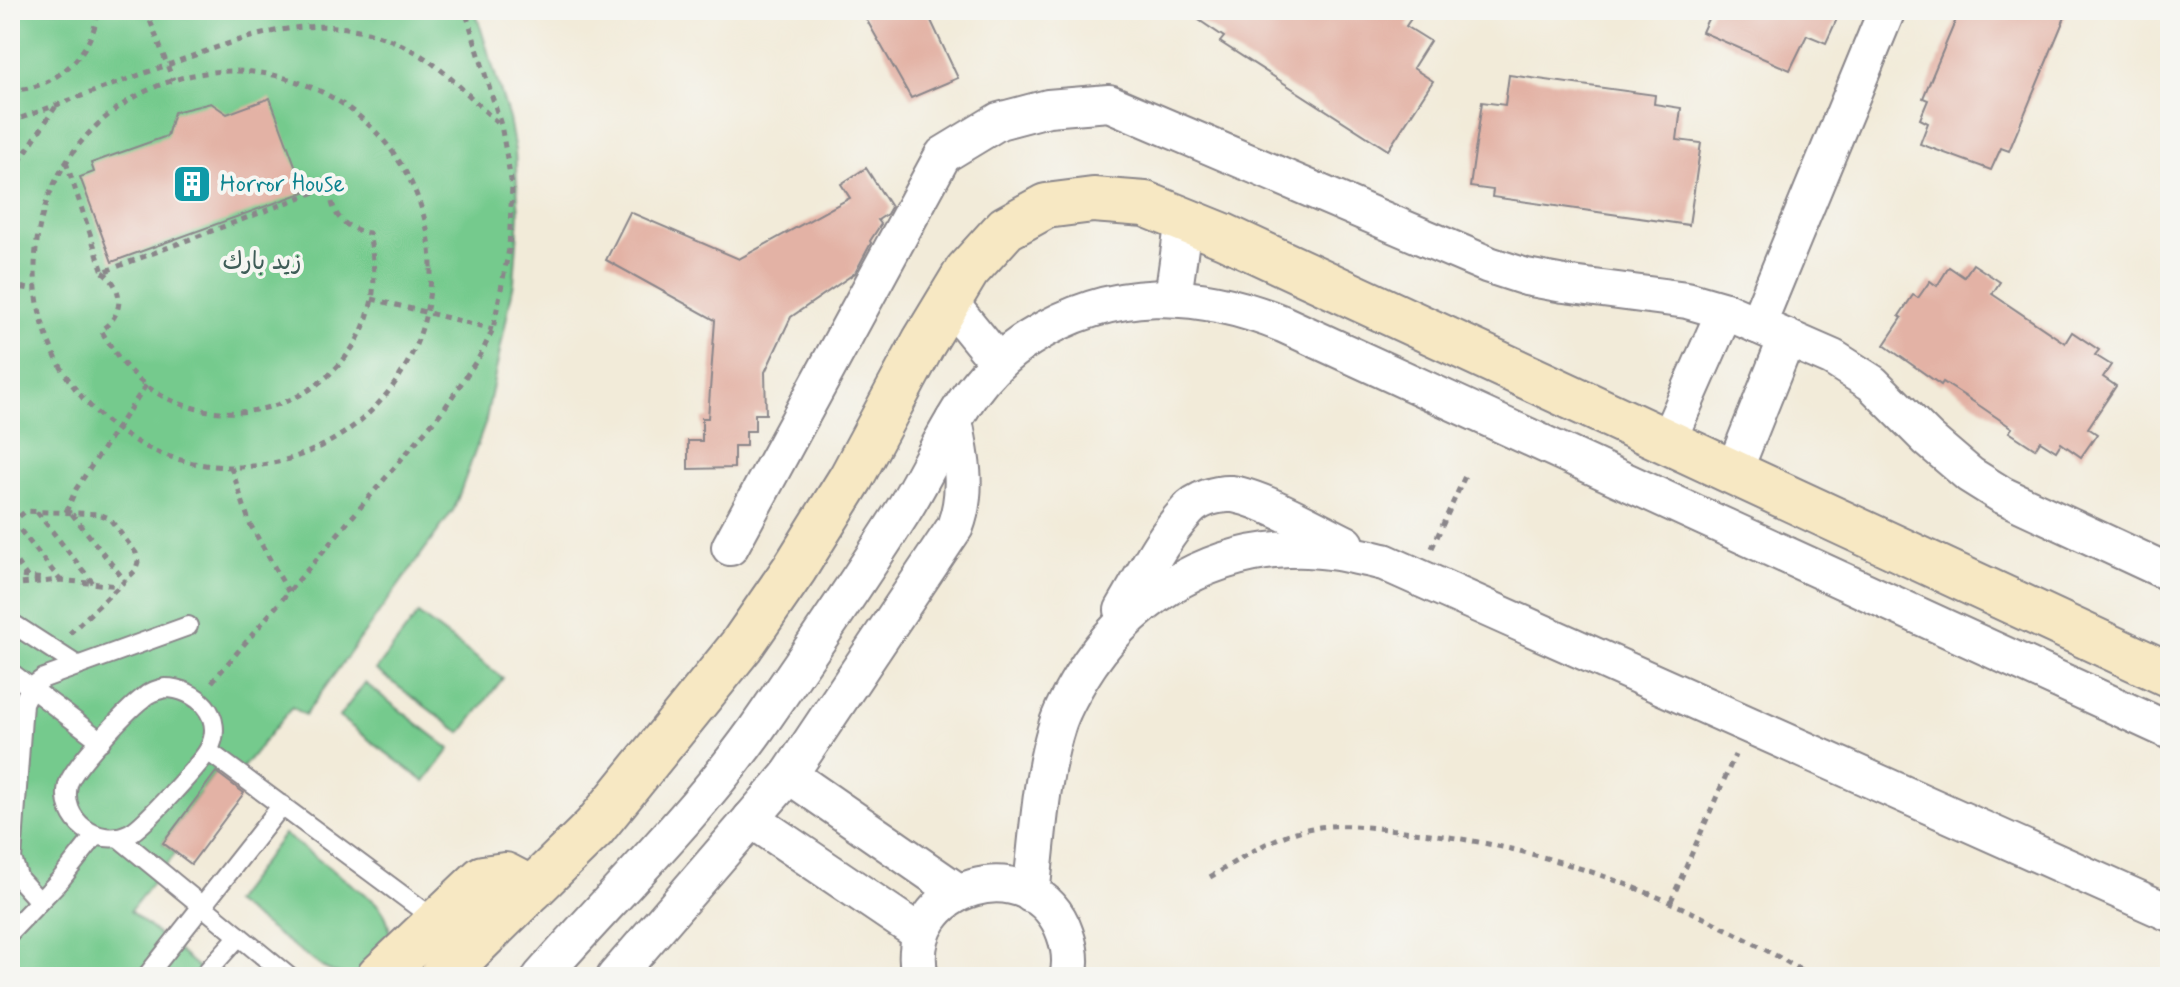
<svg xmlns="http://www.w3.org/2000/svg" width="2180" height="987" viewBox="0 0 2180 987" font-family="Mynerve,'Playpen Sans Arabic',sans-serif">
	<style>
		.green { fill: #75ca8d; stroke: #4c7664; stroke-width: 2 }
		.building { fill: #e3b2a5 }
		.lines { fill: none; stroke-linecap: round; stroke-linejoin: round }
		.lane-casing { stroke: #8a868a; stroke-width: 22 }
		.street-casing { stroke: #8a868a; stroke-width: 40 }
		.secondary-casing { stroke: #8a868a; stroke-width: 48 }
		.path { stroke: #8a868a; stroke-width: 5; stroke-dasharray: 6 6; stroke-linecap: butt }
		.lane { stroke: #fff; stroke-width: 18 }
		.street { stroke: #fff; stroke-width: 36 }
		.secondary { stroke: #f7e8c3; stroke-width: 44 }
		.labels { text-anchor: middle; dominant-baseline: central; stroke-width: 8; stroke-linejoin: round; paint-order: stroke }
		.culture-label { font-size: 24px; fill: #0d838f; stroke: #f6f6f2; text-anchor: start }
		.park-label { font-size: 24px; fill: #3f5d58; stroke: #f6f6f2 }
	</style>
	<rect width="100%" height="100%" fill="#f6f6f2"/>
	<filter id="ink" filterUnits="userSpaceOnUse"><feTurbulence type="fractalNoise" baseFrequency=".0125" numOctaves="2"/><feDisplacementMap in="SourceGraphic" scale="16" xChannelSelector="R" yChannelSelector="G"/><feConvolveMatrix kernelMatrix="1 2 1 2 8 2 1 2 1" color-interpolation-filters="sRGB"/></filter>
	<filter id="wash" filterUnits="userSpaceOnUse"><feTurbulence type="fractalNoise" baseFrequency=".006" numOctaves="4" result="noise"/><feDisplacementMap in="SourceGraphic" scale="32" xChannelSelector="R" yChannelSelector="G"/><feGaussianBlur stdDeviation="1.8" result="paint"/><feColorMatrix in="noise" values="0 0 0 0 0 0 0 0 0 0 0 0 0 0 0 0 0 1.4 0 .05"/><feComposite in="paint" operator="in"/></filter>
	<g filter="url(#wash)">
		<rect width="100%" height="100%" fill="#f2ebd9"/>
		<g class="green">
			<path d="M 10,10 L 475,10 L 509,119 L 515,151 L 519,216 L 514,282 L 485,424 L 454,509 L 305,715 L 292,707 L 239,772 L 218,769 L 163,843 L 176,853 L 130,911 L 210,977 L 10,977 Z"/>
			<path d="M 418,614 L 503,678 L 461,733 L 376,670 Z"/>
			<path d="M 365,683 L 450,749 L 425,782 L 339,717 Z"/>
			<path d="M 284,834 L 374,901 C 386,913 390,923 390,940 C 368,968 360,987 322,967 L 233,902 Z"/>
		</g>
		<g id="blocks">
			<g class="building">
				<path d="M 861,10 L 926,10 L 958,78 L 911,98 Z"/>
				<path d="M 1184,10 L 1417,10 L 1406,26 L 1430,41 L 1413,68 L 1433,81 L 1388,150 L 1220,42 L 1224,37 Z"/>
				<path d="M 1712,10 L 1841,10 L 1826,43 L 1807,35 L 1790,70 L 1702,32 Z"/>
				<path d="M 1960,10 L 2068,10 L 2009,151 L 2001,148 L 1991,170 L 1920,144 L 1928,123 L 1920,119 L 1928,100 L 1923,98 Z"/>
				<path d="M 1509,75 L 1655,95 L 1654,104 L 1681,108 L 1677,140 L 1701,143 L 1689,225 L 1492,197 L 1493,190 L 1470,187 L 1482,102 L 1505,105 Z"/>
				<path d="M 270,98 L 305,192 L 112,262 L 80,177 L 94,172 L 91,163 L 167,136 L 174,112 L 211,103 L 227,114 Z"/>
				<path d="M 866,168 L 891,207 L 887,214 L 878,220 L 881,224 L 870,241 L 871,243 L 855,273 L 791,317 L 765,372 L 766,414 L 755,414 L 755,431 L 746,431 L 746,446 L 734,446 L 734,468 L 688,469 L 688,441 L 702,441 L 702,418 L 708,418 L 715,320 L 606,260 L 630,212 L 739,259 L 850,198 L 841,184 Z"/>
				<path d="M 1973,264 L 2000,282 L 1992,294 L 2065,343 L 2072,332 L 2099,350 L 2095,355 L 2111,365 L 2103,377 L 2116,386 L 2088,428 L 2097,434 L 2081,457 L 2061,443 L 2056,451 L 2040,441 L 2035,449 L 2009,432 L 2012,428 L 1980,406 L 1943,382 L 1941,385 L 1884,345 L 1902,318 L 1899,316 L 1913,295 L 1918,298 L 1930,281 L 1937,286 L 1949,267 L 1964,277 Z"/>
				<path d="M 216,772 L 244,793 L 191,864 L 163,843 Z"/>
			</g>
		</g>
	</g>
	<g filter="url(#ink)">
		<use href="#blocks" fill-opacity="0" stroke="#8a868a" stroke-width="2"/>
		<g class="lines">
			<g class="lane-casing">
				<g id="lane">
					<path d="M 10,622 L 78,666"/>
					<path d="M 10,672 L 101,741"/>
					<path d="M 165,688 C 196,688 226,716 209,749 C 202,762 143,827 130,833 C 98,849 60,820 68,785 C 72,768 127,710 143,698 C 149,692 157,690 165,688 Z"/>
					<path d="M 208,751 L 437,921"/>
					<path d="M 118,837 L 289,977"/>
					<path d="M 39,901 L 19,879 L 12,859 L 23,703 L 30,688 L 44,678 L 188,626"/>
					<path d="M 10,932 L 61,879 L 95,836"/>
					<path d="M 146,977 L 282,805"/>
					<path d="M 202,977 L 239,936"/>
				</g>
			</g>
			<g class="street-casing">
				<g id="street">
					<path d="M 1173,297 L 1184,219"/>
					<path d="M 949,302 L 998,362"/>
					<path d="M 1757,325 L 1887,10"/>
					<path d="M 1667,442 L 1725,311"/>
					<path d="M 1733,473 L 1787,338"/>
					<path d="M 730,547 L 943,155 L 999,121 L 1048,108 L 1109,103 L 1489,265 L 1526,277 L 1564,284 L 1687,300 L 1725,311 L 1833,358 L 1872,383 L 1928,439 L 1970,475 L 2002,495 L 2170,573"/>
					<path d="M 1123,610 C 1143,577 1161,539 1187,511 C 1197,499 1217,493 1232,494 C 1262,498 1317,530 1346,544"/>
					<path d="M 789,775 L 958,892"/>
					<path d="M 751,819 L 921,934"/>
					<path d="M 1031,894 C 1038,838 1040,779 1057,726 C 1062,709 1072,692 1081,677 C 1126,603 1201,553 1289,549 C 1321,547 1353,555 1384,562 L 2170,913"/>
					<path d="M 541,977 C 613,895 691,820 755,731 C 805,659 856,585 903,511 C 943,447 962,380 1030,338 C 1112,286 1196,289 1283,324 L 2170,731"/>
					<path d="M 615,977 L 789,775 L 955,527 C 969,490 961,457 954,420"/>
					<path d="M 920,977 C 899,883 1035,847 1065,934 C 1070,948 1072,962 1068,977"/>
				</g>
			</g>
			<g class="secondary-casing">
				<g id="secondary">
					<path d="M 379,977 L 483,878 L 505,875 L 532,889"/>
					<path d="M 442,977 L 594,828 L 741,646 L 795,568 L 851,478 L 924,342 L 967,271 L 1006,228 L 1046,206 L 1093,200 L 1145,204 L 1224,236 L 2170,675"/>
				</g>
			</g>
			<g class="path">
				<path d="M 146,10 L 173,80"/>
				<path d="M 10,14 L 21,10"/>
				<circle cx="233" cy="269" r="198"/>
				<path d="M 10,90 C 54,91 94,53 98,10"/>
				<path d="M 10,122 C 59,104 109,86 159,68 C 244,38 322,2 410,49 C 443,66 470,98 498,123"/>
				<path d="M 66,162 L 103,272 L 339,183"/>
				<path d="M 10,184 L 17,165 L 56,106"/>
				<path d="M 103,272 C 125,289 124,315 101,330 C 115,355 132,378 157,393 C 240,441 353,396 372,299 C 376,277 373,255 369,233 C 344,229 329,213 331,187"/>
				<path d="M 10,285 L 34,290"/>
				<path d="M 372,299 L 493,329"/>
				<path d="M 231,467 L 250,524 L 289,593"/>
				<path d="M 37,512 L 93,583"/>
				<path d="M 66,512 L 76,489 L 146,385"/>
				<path d="M 72,514 L 125,581"/>
				<path d="M 10,524 L 26,511 L 99,514 L 109,518 L 136,553 L 138,562 L 135,571 L 68,635"/>
				<path d="M 1432,548 L 1466,474"/>
				<path d="M 10,553 L 28,578"/>
				<path d="M 10,575 L 45,579"/>
				<path d="M 59,580 L 119,586"/>
				<path d="M 10,585 L 60,580 L 13,521"/>
				<path d="M 212,682 L 444,409 L 481,354 L 493,329 L 509,249 L 512,186 L 501,125 L 465,10"/>
				<path d="M 1210,877 C 1237,861 1265,841 1296,832 C 1331,821 1368,827 1404,831 C 1551,846 1687,900 1812,977"/>
				<path d="M 1671,901 L 1735,755"/>
			</g>
			<use href="#lane" class="lane"/>
			<use href="#street" class="street"/>
			<use href="#secondary" class="secondary"/>
		</g>
	</g>
	<defs>
		<g id="building-square" transform="scale(2)"><rect x="-9" y="-9" width="18" height="18" rx="4" fill="#0f9aa8" stroke="#f6f6f2"/><path d="M-4-6H4V6H1V3H-1V6H-4ZM-2.5-4.3h1.7v1.8h-1.7ZM.8-4.3h1.7v1.8H.8ZM-2.5-1h1.7V.8h-1.7ZM.8-1h1.7V.8H.8Z" fill="#fff"/></g>
	</defs>
	<g fill-rule="evenodd">
		<use href="#building-square" x="192" y="184"/>
	</g>
	<g class="labels">
		<g class="culture-label">
			<text x="220" y="184">Horror House</text>
		</g>
		<g class="park-label">
			<text x="262" y="262">زيد بارك</text>
		</g>
	</g>
	<rect width="2180" height="987" fill="none" stroke="#f6f6f2" stroke-width="40"/>
</svg>
